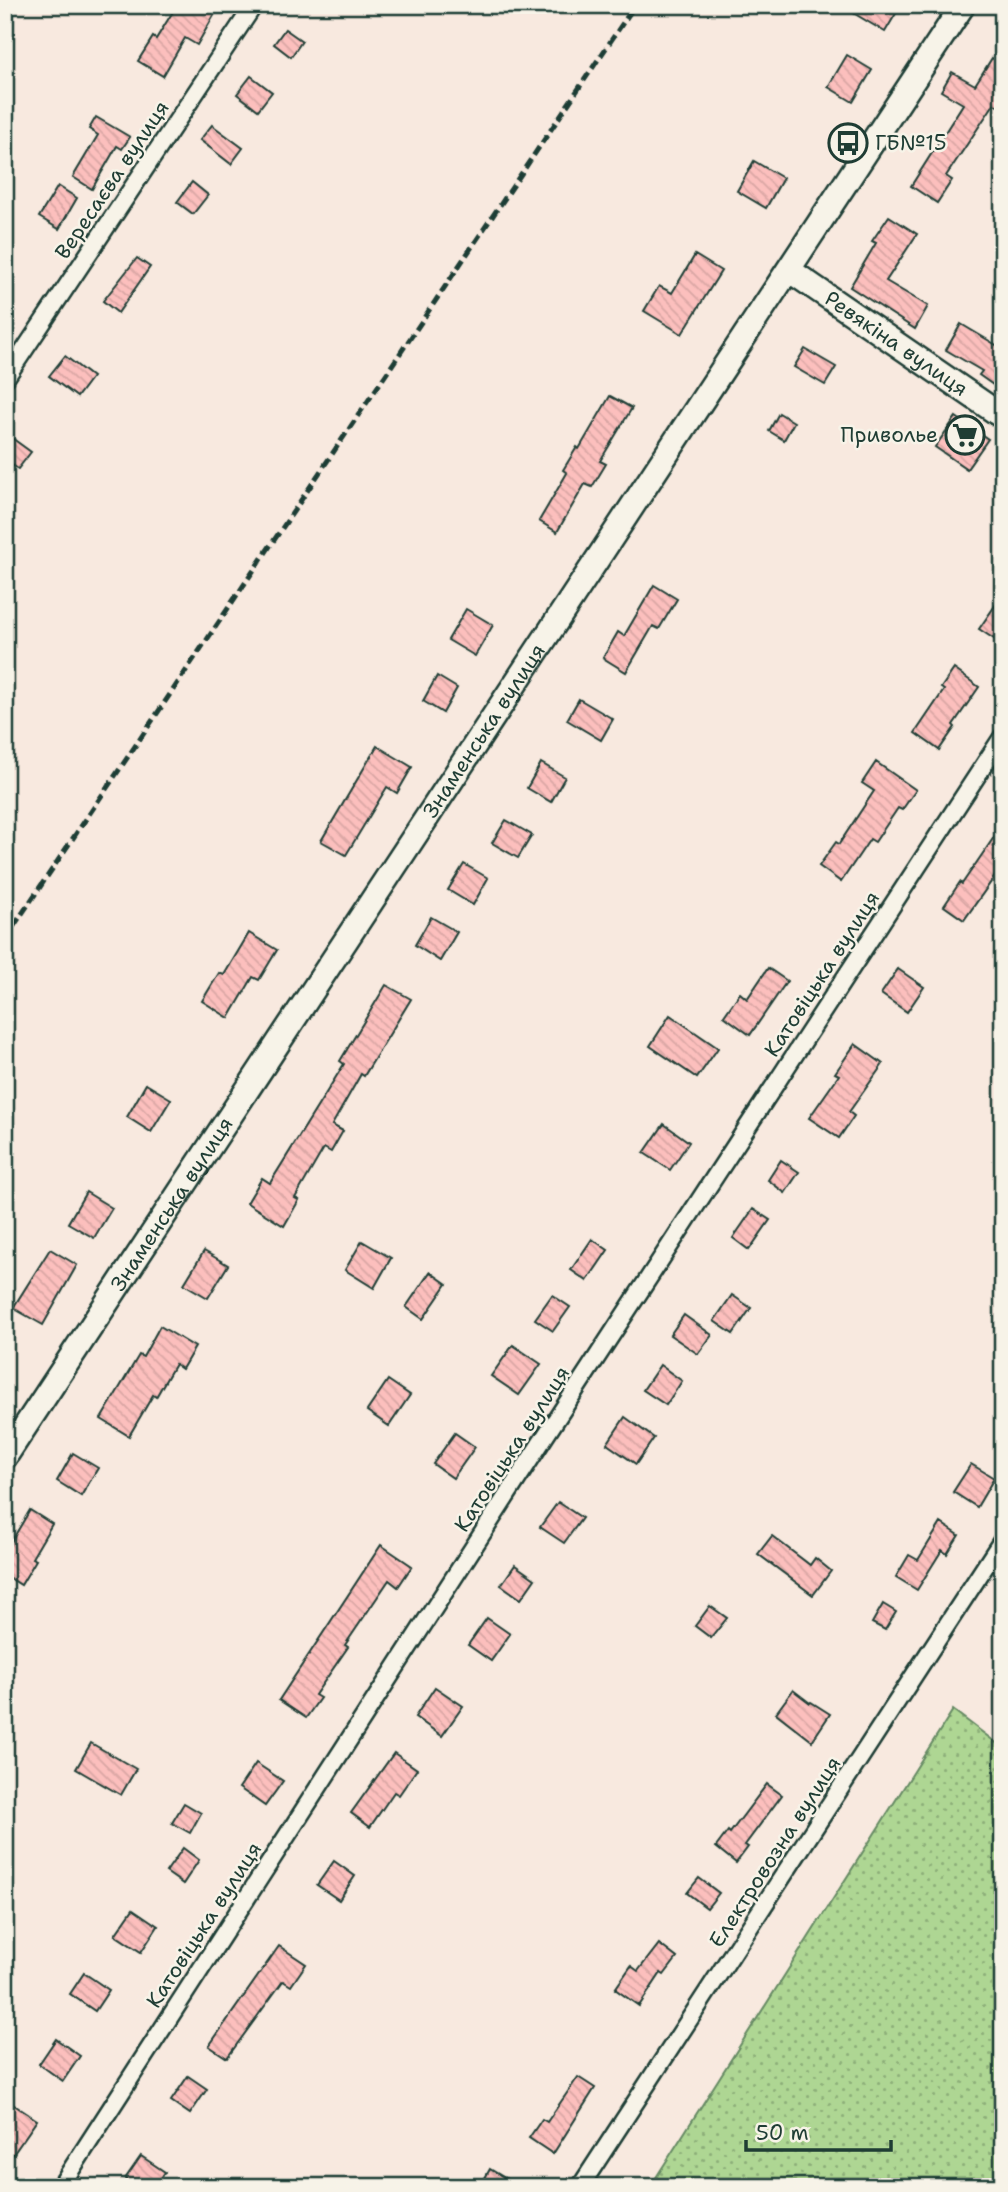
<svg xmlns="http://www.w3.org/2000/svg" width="1008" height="2192" viewBox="0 0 1008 2192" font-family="'Shantell Sans',sans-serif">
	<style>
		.grass { fill: url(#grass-dots); stroke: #668a64; stroke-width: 2 }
		.building { fill: url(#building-back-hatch); stroke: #1f3d34; stroke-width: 2 }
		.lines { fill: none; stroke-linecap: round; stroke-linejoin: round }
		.street-casing { stroke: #1f3d34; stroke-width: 21 }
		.secondary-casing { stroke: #1f3d34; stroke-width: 28 }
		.street { stroke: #f7f3e8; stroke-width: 16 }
		.secondary { stroke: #f7f3e8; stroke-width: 23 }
		.rail { stroke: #1f3d34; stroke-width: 5; stroke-dasharray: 10 5; stroke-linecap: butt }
		.labels { text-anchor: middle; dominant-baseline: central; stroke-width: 5; stroke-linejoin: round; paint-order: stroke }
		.poi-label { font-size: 21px; fill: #1f3d34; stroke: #f7f3e8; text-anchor: start }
		.street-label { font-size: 21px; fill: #1f3d34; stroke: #f7f3e8 }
	</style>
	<defs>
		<pattern id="grass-dots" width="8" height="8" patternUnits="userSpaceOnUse" patternTransform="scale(1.75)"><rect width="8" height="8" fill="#aed693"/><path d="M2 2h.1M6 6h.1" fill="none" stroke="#8daf79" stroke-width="1.8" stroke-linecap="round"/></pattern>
		<pattern id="building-back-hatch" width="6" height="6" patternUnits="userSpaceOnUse" patternTransform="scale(1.75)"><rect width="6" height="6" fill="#fcbfbd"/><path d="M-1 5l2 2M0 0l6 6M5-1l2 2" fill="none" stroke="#d8a5a3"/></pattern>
	</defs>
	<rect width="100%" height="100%" fill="#f8e9df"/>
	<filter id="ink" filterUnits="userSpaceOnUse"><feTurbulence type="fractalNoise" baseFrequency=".0143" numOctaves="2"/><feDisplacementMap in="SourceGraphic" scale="14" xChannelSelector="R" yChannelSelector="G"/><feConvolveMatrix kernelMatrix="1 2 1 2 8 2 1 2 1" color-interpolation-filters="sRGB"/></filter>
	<g filter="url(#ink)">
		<path class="grass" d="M 953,1710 L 1003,1748 L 1003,2187 L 650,2187 Z"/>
		<g class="building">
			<path d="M 177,5 L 220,5 L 197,45 L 185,38 L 163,76 L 138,61 L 153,37 L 156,39 Z"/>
			<path d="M 840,5 L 901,5 L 885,32 Z"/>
			<path d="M 285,29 L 302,41 L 291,57 L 274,44 Z"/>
			<path d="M 847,55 L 872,70 L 853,102 L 828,87 Z"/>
			<path d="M 992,58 L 1003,65 L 1003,109 L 994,104 L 946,176 L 952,180 L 937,203 L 911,186 L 963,104 L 941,91 L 952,72 L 975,85 Z"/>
			<path d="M 251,76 L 272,92 L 258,110 L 237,94 Z"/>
			<path d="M 96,117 L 130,137 L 122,149 L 117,146 L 92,189 L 73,177 L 98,135 L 89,129 Z"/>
			<path d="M 212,125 L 243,148 L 231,164 L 200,140 Z"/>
			<path d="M 754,161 L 783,178 L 766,208 L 737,191 Z"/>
			<path d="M 192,182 L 208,195 L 193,214 L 177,202 Z"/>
			<path d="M 58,186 L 77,198 L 59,229 L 39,217 Z"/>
			<path d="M 889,216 L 917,234 L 886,281 L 928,306 L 915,329 L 850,287 L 876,243 L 872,241 Z"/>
			<path d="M 695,255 L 721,271 L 682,334 L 644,311 L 659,286 L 672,293 Z"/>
			<path d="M 137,258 L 150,267 L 118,313 L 103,301 Z"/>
			<path d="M 961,324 L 1003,349 L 1003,392 L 979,375 L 982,371 L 946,350 Z"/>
			<path d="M 805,349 L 836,367 L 825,385 L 794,367 Z"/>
			<path d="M 65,356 L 92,377 L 77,397 L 49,376 Z"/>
			<path d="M 610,396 L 632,408 L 600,461 L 606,464 L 592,487 L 585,484 L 557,532 L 539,521 L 567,473 L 563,470 L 577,447 L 579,449 Z"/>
			<path d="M 779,413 L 794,422 L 784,440 L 769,431 Z"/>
			<path d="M 956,417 L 988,439 L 967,469 L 935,447 Z"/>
			<path d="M 5,433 L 31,452 L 18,469 L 5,460 Z"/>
			<path d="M 654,585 L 677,599 L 659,629 L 653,626 L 626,672 L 603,658 L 618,632 L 624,636 Z"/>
			<path d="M 1003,594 L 1003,645 L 979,629 Z"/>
			<path d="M 466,609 L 493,625 L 475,656 L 448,640 Z"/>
			<path d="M 954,669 L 979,687 L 953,725 L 955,727 L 939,750 L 915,733 L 944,690 L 941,688 Z"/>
			<path d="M 437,676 L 457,688 L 443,713 L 423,701 Z"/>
			<path d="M 579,699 L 613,719 L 601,740 L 567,720 Z"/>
			<path d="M 377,746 L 412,767 L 397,793 L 387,787 L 346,855 L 321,841 Z"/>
			<path d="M 876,762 L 916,790 L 902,810 L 898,808 L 875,842 L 870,839 L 841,882 L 819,866 L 836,842 L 839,844 L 874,791 L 862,783 Z"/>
			<path d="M 541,763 L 565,777 L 551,802 L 527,788 Z"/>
			<path d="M 506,820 L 532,835 L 518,858 L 492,843 Z"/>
			<path d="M 1003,824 L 1003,880 L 996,875 L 964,920 L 944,906 L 960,882 L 962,884 Z"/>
			<path d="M 464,864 L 488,878 L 473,905 L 448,890 Z"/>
			<path d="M 431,917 L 457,932 L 440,961 L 415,945 Z"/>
			<path d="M 249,933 L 277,950 L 259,980 L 253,977 L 229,1018 L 202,1001 L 219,973 L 224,975 Z"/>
			<path d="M 768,968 L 787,981 L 750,1035 L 724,1016 L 740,993 L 747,999 Z"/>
			<path d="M 898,969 L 924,987 L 907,1012 L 881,994 Z"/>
			<path d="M 386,985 L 411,999 L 364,1076 L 361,1074 L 332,1125 L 343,1131 L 331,1152 L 324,1148 L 295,1198 L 299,1200 L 284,1226 L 247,1203 L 262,1178 L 270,1183 L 344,1064 L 340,1061 Z"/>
			<path d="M 670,1015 L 718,1048 L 697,1078 L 650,1046 Z"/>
			<path d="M 855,1044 L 883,1064 L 849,1112 L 854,1116 L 839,1138 L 809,1118 L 839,1075 L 835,1073 Z"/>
			<path d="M 146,1084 L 171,1099 L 151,1132 L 127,1117 Z"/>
			<path d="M 664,1124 L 689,1142 L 670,1170 L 644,1153 Z"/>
			<path d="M 781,1160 L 799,1172 L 785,1193 L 768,1180 Z"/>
			<path d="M 86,1192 L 112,1208 L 94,1238 L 68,1223 Z"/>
			<path d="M 753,1209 L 770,1220 L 749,1250 L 733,1238 Z"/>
			<path d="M 592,1239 L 608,1250 L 587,1281 L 571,1270 Z"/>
			<path d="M 362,1241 L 391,1258 L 374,1288 L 345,1270 Z"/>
			<path d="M 50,1249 L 77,1265 L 43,1325 L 13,1308 Z"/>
			<path d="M 204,1251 L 228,1265 L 208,1298 L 184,1284 Z"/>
			<path d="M 430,1272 L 447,1284 L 423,1319 L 406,1307 Z"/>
			<path d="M 552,1295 L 570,1307 L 553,1331 L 535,1319 Z"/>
			<path d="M 732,1295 L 751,1308 L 733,1334 L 714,1321 Z"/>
			<path d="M 684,1315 L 712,1335 L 698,1354 L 670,1335 Z"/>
			<path d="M 160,1326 L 195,1347 L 182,1369 L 175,1364 L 156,1397 L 153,1395 L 129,1436 L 101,1419 L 139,1355 L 143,1357 Z"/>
			<path d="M 513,1345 L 541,1364 L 519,1395 L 491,1376 Z"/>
			<path d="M 660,1365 L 682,1381 L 666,1405 L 643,1390 Z"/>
			<path d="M 388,1380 L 410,1395 L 389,1426 L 367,1411 Z"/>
			<path d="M 625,1417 L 654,1438 L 636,1464 L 607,1444 Z"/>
			<path d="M 455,1433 L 475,1447 L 453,1478 L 433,1464 Z"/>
			<path d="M 73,1453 L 98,1468 L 81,1496 L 57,1481 Z"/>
			<path d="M 971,1464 L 994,1478 L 977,1507 L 953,1492 Z"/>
			<path d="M 558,1502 L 582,1518 L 564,1543 L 540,1527 Z"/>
			<path d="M 30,1510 L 52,1524 L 32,1558 L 36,1560 L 21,1585 L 5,1575 L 5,1552 Z"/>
			<path d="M 941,1523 L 959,1535 L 947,1554 L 942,1550 L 917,1590 L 896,1577 L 909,1555 L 918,1560 Z"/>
			<path d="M 772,1536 L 810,1565 L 815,1558 L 831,1571 L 813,1595 L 758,1554 Z"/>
			<path d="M 381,1545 L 412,1566 L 398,1587 L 389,1580 L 345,1645 L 348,1647 L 315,1695 L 320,1698 L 306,1718 L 279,1700 Z"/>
			<path d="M 515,1565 L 535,1579 L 521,1599 L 501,1585 Z"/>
			<path d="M 883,1604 L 896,1612 L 885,1630 L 872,1623 Z"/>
			<path d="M 710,1606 L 727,1618 L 711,1638 L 695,1626 Z"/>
			<path d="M 487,1618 L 510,1634 L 491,1661 L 468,1645 Z"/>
			<path d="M 435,1687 L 463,1706 L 442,1736 L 415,1717 Z"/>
			<path d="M 793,1690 L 810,1703 L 811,1702 L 830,1714 L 812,1741 L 776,1713 Z"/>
			<path d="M 91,1743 L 136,1769 L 121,1795 L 76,1769 Z"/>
			<path d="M 394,1753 L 417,1769 L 399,1795 L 394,1792 L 370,1827 L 351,1813 Z"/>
			<path d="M 256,1763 L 283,1781 L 265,1806 L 239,1788 Z"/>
			<path d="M 767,1784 L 782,1795 L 745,1845 L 748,1847 L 736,1863 L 716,1847 L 728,1831 L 730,1833 Z"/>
			<path d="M 184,1803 L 201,1813 L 190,1833 L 172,1823 Z"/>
			<path d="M 183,1848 L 199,1860 L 183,1884 L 166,1872 Z"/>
			<path d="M 334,1861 L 355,1876 L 339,1900 L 317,1885 Z"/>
			<path d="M 699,1878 L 719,1893 L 707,1908 L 687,1893 Z"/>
			<path d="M 133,1909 L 158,1926 L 141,1952 L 115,1935 Z"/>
			<path d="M 659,1944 L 677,1958 L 664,1975 L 661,1973 L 639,2006 L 615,1989 L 631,1966 L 638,1971 Z"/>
			<path d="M 279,1946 L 306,1964 L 291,1986 L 283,1981 L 227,2058 L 209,2046 Z"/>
			<path d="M 84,1973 L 109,1990 L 95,2011 L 70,1994 Z"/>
			<path d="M 56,2039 L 80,2056 L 63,2081 L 39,2064 Z"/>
			<path d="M 188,2076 L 207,2089 L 190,2114 L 171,2101 Z"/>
			<path d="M 578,2077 L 595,2088 L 553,2154 L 529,2138 L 542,2119 L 547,2122 Z"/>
			<path d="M 5,2099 L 37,2120 L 5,2166 Z"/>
			<path d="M 141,2156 L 165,2172 L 155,2187 L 136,2187 L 125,2179 Z"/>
			<path d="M 490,2169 L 520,2187 L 480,2187 Z"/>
		</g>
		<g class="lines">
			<g class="street-casing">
				<g id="street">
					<path d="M 5,379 L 254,5"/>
					<path d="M 60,2187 L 544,1438 L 1003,736"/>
					<path d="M 580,2187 L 1003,1539"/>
				</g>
			</g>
			<g class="secondary-casing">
				<g id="secondary">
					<path id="s1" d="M 789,270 L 1003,417"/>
					<path id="s2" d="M 5,1457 L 963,5"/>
				</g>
			</g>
			<use href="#street" class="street"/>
			<use href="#secondary" class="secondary"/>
			<path class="rail" d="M 5,939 L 635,5"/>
		</g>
	</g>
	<defs>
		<g id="bus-ring" transform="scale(2.0125)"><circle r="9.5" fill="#f7f3e8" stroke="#1f3d34" stroke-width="1.5"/><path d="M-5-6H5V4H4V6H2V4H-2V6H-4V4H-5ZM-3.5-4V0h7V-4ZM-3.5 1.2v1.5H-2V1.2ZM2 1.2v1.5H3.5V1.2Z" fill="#1f3d34"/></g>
		<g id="supermarket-ring" transform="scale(2.0125)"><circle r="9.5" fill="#f7f3e8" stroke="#1f3d34" stroke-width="1.5"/><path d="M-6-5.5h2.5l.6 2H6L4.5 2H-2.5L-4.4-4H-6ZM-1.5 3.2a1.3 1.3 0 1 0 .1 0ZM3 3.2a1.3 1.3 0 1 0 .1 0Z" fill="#1f3d34"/></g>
	</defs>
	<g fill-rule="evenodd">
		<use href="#bus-ring" x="848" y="143"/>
		<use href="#supermarket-ring" x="965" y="435"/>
	</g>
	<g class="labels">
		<g class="poi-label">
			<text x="875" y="143">ГБ№15</text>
			<text x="938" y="435" text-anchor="end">Приволье</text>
		</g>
		<g class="street-label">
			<text transform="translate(112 180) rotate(-56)">Вересаєва вулиця</text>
			<text stroke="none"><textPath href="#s1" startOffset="130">Ревякіна вулиця</textPath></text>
			<text stroke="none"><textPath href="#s2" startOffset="870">Знаменська вулиця</textPath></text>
			<text transform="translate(822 974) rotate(-57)">Катовіцька вулиця</text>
			<text stroke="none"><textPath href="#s2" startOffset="303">Знаменська вулиця</textPath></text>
			<text transform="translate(512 1449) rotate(-57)">Катовіцька вулиця</text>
			<text transform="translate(775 1852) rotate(-57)">Електровозна вулиця</text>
			<text transform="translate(204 1925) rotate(-57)">Катовіцька вулиця</text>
		</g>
	</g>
	<rect width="1008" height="2192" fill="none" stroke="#f7f3e8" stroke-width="28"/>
	<rect x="14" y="14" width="980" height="2164" fill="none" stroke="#1f3d34" stroke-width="2.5" filter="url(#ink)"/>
	<path d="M746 2140v10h145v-10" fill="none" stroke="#1f3d34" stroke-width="3.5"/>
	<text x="756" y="2140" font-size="21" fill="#1f3d34" stroke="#f7f3e8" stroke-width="5" paint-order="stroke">50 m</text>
</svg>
